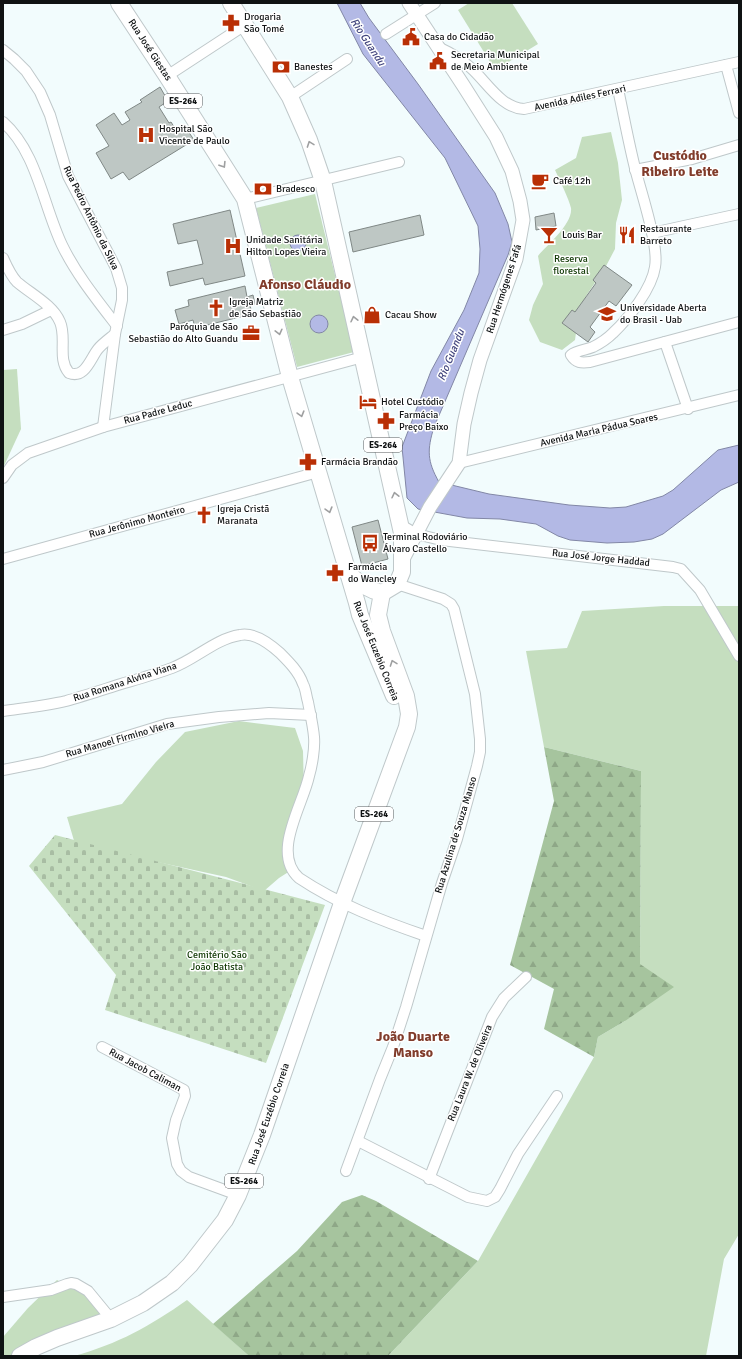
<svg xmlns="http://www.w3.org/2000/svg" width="742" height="1359" viewBox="0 0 742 1359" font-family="Signika,sans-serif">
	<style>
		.green { fill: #c5debf }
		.forest { fill: url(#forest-firs) }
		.cemetery { fill: url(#cemetery-stones) }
		.water { fill: #b3b9e5; stroke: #8287a6 }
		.building { fill: #bec7c4; stroke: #808886 }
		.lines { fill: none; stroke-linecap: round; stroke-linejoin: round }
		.minor-casing { stroke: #bfc8ca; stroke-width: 12 }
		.tertiary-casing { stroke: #bfc8ca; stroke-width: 15 }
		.primary-casing { stroke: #bfc8ca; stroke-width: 18 }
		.minor { stroke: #fff; stroke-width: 10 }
		.tertiary { stroke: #fff; stroke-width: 13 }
		.primary { stroke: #fff; stroke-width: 16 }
		.oneway { stroke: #9fa0a1 }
		.labels { text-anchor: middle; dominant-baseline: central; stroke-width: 3; stroke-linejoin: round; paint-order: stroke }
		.shield { fill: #fff; stroke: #57595a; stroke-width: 1 }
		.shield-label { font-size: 9px; font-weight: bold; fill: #0f1213 }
		.poi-label { font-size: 10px; fill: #0f1213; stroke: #fff; text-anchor: start }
		.street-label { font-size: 10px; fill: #0f1213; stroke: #fff }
		.park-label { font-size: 10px; fill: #0d3600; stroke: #fff }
		.water-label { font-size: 11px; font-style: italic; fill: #43467e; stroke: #fff }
		.district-label { font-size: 14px; font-weight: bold; fill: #813c2b; stroke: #fff }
	</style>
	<defs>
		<pattern id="forest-firs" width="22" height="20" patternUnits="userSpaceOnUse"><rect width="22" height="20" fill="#a6c49e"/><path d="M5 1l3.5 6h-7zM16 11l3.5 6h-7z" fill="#8ea787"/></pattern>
		<pattern id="cemetery-stones" width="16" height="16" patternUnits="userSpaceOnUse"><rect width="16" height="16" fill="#c5debf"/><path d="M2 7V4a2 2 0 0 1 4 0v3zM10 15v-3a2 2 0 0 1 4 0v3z" fill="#a8bda3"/></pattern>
	</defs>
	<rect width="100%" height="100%" fill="#f2fcfd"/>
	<g class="green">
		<path d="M 469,3 L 512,3 L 538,44 L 495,70 L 458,10 Z"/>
		<path d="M 611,132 L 618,163 L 622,200 L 616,223 L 615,249 L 605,268 L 586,296 L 578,318 L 575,340 L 562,350 L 540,342 L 529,320 L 533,305 L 543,284 L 538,256 C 547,245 573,224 571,208 C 569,199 559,179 555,170 L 576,158 L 582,137 Z"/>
		<path d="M 315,194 L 354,352 L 297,367 L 256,208 Z"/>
		<path d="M 17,369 L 21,429 L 3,468 L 3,370 Z"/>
		<path d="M 664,606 L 739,606 L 739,1234 L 724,1259 L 706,1356 L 388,1356 L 478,1261 L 594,1057 L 598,1037 L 625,1021 L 640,964 L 641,771 L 544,747 L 526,651 L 567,648 L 582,611 Z"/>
		<path d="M 239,721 L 295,728 L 303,751 L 304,792 L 291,848 L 290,871 L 279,878 L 264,891 L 226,877 L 75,844 L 67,817 L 122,804 L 156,762 L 185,732 Z"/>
		<path d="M 57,1280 L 88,1296 L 113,1320 L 17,1356 L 3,1356 L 3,1337 L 28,1308 Z"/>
		<path d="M 187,1300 L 249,1356 L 74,1356 C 118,1344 150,1326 187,1300 Z"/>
	</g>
	<g class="forest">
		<path d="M 544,747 L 641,771 L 640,964 L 674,987 L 625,1021 L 598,1037 L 594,1057 L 544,1029 L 554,989 L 510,965 L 554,801 Z"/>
		<path d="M 362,1195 L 376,1201 L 478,1261 L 388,1356 L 249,1356 L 213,1324 L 297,1251 L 342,1202 Z"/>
	</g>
	<path class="cemetery" d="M 55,835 L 325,905 L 266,1063 L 105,1010 L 116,975 L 29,866 Z"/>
	<g class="water">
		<path d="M 337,3 L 360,3 L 369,18 L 418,84 L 495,193 L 508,224 L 512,242 L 508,255 L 434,427 C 427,450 427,461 439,482 L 489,494 L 569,505 L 610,508 L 626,507 L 663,496 L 673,490 L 718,450 L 739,445 L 739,482 L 721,490 L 663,534 L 652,539 L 634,542 L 607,543 L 570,540 L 558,536 L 536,524 L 500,519 L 467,518 L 418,509 L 407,498 L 402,447 L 431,371 L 464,310 L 479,273 L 480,249 L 478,226 L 445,158 L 363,54 Z"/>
		<circle cx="298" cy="243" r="8"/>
		<circle cx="319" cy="324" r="9"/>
	</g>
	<g class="building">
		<path d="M 160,87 L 168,101 L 159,107 L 169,123 L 171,122 L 176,130 L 184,125 L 194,140 L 129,180 L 123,172 L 111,179 L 96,153 L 109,146 L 96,125 L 114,113 L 122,125 L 130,120 L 125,112 L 142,102 L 140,100 Z"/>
		<path d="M 230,210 L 245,276 L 205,285 L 203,278 L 170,286 L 167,272 L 203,264 L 197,240 L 178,244 L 173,224 Z"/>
		<path d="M 554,213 L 556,226 L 536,230 L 535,217 Z"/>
		<path d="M 420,215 L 424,235 L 353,252 L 349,232 Z"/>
		<path d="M 604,265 L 632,285 L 616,306 L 609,301 L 590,327 L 595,332 L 588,342 L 562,323 L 572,310 L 575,312 L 596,283 L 593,280 Z"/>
		<path d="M 245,286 L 247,297 L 253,295 L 255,304 L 250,305 L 252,314 L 195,328 L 193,320 L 179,324 L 175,310 L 189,306 L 188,300 Z"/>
		<path d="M 378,520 L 388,559 L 362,566 L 352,527 Z"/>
	</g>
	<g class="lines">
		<g class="minor-casing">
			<g id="minor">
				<path d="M 386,34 L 435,3"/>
				<path d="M 440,48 C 451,53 462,60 471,68 C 487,82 501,108 524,109 L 739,62"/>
				<path d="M 3,50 L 14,59 L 26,71 L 40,92 L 50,115 L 68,176 L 116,268 L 122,288 L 122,300 L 115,334 L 103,427"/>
				<path d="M 726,65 L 739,113"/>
				<path d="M 167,76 L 245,25"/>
				<path d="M 618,89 C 624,117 629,145 636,172 C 642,195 659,246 655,267 C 652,288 629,318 613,333 C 607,339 601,343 593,347 C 586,350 577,350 571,355 C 576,363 581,363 590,362 L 739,322"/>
				<path d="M 290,97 L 347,59"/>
				<path d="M 3,122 C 37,152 43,205 62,245 C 76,274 97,300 117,326"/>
				<path d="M 635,170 L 692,159 L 739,145"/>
				<path d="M 245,199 L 399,162"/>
				<path d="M 652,233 L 739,214"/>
				<path d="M 3,258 C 7,267 11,276 17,282 C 31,294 53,305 60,322 C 67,338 57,359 69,373 C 85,379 90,359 98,349 C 103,343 109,339 115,334"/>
				<path d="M 3,330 L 22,324 L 51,310"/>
				<path d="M 665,342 L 688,409"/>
				<path d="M 459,463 L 739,395"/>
				<path d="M 3,478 L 12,465 L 28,453 L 103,427 L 363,357"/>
				<path d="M 401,525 L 416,534 L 441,540 L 673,567 L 681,569 L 700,590 L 739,656"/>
				<path d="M 3,559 L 318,472"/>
				<path d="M 3,711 C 24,708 45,706 66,701 C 84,696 102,690 121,684 C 138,679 156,674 172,668 C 196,659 215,639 240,635 C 254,632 270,644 280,653 C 289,662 299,672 303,684 C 306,689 306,696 308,702 C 310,713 313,725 314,737 C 315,748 312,766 309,776 C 303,805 271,853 299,878 C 338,904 382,921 426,936"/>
				<path d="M 3,770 L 43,762 L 167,724 L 219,717 L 269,713 L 311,715"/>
				<path d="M 102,1047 L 184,1090 L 185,1096 L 176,1120 L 172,1138 L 177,1164 L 181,1171 L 189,1177 L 238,1195"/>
				<path d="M 358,1141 L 468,1197 L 487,1201 L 495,1197 L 500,1189 L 518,1154 L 557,1096"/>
				<path d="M 346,1171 L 380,1079 L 393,1047 L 406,1007 L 442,883 L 457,839 L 477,766 L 480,752 L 480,739 L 475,694 L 454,609 L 451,604 L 443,599 L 397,584"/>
				<path d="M 429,1179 L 492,1017 L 504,998 L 526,977"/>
				<path d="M 3,1297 L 51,1290 L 67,1284 L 71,1283 L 76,1284 L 88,1291 L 111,1319"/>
			</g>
		</g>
		<g class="tertiary-casing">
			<path id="tertiary" d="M 403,559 L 430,507 L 459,463 L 464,424 L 471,393 L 480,360 L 516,259 L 523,220 L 520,201 L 512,171 L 496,137 L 463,85 L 409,3"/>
		</g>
		<g class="primary-casing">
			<g id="primary">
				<path d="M 119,3 L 167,76 L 245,199 L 290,377 L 357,603 L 360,615 L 394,696"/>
				<path d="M 231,3 L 290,97 L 309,140 L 323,181 L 402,533 L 402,572 L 397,584 L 382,593"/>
				<path d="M 349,574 C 359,584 368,590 382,593"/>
				<path d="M 20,1356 L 36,1347 L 57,1338 L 111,1319 L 143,1303 L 172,1283 L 190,1265 L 225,1220 L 238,1195 L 262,1135 L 342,903 L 407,727 L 409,714 L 406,696 L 382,631 L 378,615 L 382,593"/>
			</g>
		</g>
		<use href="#minor" class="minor"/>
		<use href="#tertiary" class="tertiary"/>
		<use href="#primary" class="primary"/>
	</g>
	<defs><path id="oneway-chevron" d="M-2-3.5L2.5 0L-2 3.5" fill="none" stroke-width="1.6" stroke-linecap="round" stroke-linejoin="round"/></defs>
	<g class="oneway">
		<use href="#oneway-chevron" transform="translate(310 144) rotate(-110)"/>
		<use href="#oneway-chevron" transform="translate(223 165) rotate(58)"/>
		<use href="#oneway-chevron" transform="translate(354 319) rotate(-103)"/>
		<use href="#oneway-chevron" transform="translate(279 332) rotate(76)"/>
		<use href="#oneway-chevron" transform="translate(301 414) rotate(74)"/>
		<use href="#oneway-chevron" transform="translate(395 495) rotate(-103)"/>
		<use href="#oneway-chevron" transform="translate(329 510) rotate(74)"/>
		<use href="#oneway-chevron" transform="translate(393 663) rotate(-110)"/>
	</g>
	<defs>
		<g id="pharmacy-bare" transform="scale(1.38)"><path d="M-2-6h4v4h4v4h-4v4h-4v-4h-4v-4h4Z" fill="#b92f05" stroke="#fff" stroke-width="2.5" paint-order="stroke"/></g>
		<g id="civic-bare" transform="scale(1.38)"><path d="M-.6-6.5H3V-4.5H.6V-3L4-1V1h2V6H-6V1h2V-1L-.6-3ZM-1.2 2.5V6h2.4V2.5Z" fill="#b92f05" stroke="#fff" stroke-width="2.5" paint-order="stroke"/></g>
		<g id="bank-bare" transform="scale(1.38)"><path d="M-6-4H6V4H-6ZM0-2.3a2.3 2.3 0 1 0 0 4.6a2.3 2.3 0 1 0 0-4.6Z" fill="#b92f05" stroke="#fff" stroke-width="2.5" paint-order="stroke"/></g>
		<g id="hospital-bare" transform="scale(1.38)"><path d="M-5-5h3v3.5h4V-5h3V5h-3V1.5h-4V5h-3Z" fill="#b92f05" stroke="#fff" stroke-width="2.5" paint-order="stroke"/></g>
		<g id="cafe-bare" transform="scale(1.38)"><path d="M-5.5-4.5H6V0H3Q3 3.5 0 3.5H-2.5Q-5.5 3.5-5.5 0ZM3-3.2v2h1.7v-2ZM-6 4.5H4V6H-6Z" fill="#b92f05" stroke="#fff" stroke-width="2.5" paint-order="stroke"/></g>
		<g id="bar-bare" transform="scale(1.38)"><path d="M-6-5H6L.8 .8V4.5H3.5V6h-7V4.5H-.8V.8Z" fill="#b92f05" stroke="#fff" stroke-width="2.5" paint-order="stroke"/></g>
		<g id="restaurant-bare" transform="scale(1.38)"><path d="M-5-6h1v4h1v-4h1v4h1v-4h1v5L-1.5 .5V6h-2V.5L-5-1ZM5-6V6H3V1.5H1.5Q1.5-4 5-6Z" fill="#b92f05" stroke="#fff" stroke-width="2.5" paint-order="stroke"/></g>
		<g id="church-bare" transform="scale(1.38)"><path d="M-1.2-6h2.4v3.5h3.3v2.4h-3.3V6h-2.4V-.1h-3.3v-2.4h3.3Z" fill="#b92f05" stroke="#fff" stroke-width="2.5" paint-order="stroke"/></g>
		<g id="university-bare" transform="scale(1.38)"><path d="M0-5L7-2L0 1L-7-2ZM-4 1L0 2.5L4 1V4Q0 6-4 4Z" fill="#b92f05" stroke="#fff" stroke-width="2.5" paint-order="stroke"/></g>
		<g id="shop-bare" transform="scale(1.38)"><path d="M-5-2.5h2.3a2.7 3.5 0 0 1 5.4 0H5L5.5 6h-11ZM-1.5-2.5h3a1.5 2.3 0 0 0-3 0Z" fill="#b92f05" stroke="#fff" stroke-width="2.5" paint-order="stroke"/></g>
		<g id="office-bare" transform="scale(1.38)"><path d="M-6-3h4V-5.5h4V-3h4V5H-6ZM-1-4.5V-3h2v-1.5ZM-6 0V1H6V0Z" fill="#b92f05" stroke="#fff" stroke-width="2.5" paint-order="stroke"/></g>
		<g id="hotel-bare" transform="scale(1.38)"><path d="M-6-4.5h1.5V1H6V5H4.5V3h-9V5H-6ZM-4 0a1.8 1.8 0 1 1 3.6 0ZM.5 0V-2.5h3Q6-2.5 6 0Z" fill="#b92f05" stroke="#fff" stroke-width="2.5" paint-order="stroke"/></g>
		<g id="bus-bare" transform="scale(1.38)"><path d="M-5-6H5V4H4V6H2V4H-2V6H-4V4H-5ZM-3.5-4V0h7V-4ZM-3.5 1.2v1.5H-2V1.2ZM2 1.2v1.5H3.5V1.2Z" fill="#b92f05" stroke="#fff" stroke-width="2.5" paint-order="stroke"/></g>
	</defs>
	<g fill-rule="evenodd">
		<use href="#pharmacy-bare" x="231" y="23"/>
		<use href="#civic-bare" x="411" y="37"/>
		<use href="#civic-bare" x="438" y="61"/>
		<use href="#bank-bare" x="281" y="67"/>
		<use href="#hospital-bare" x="146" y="135"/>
		<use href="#cafe-bare" x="540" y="181"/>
		<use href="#bank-bare" x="263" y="189"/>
		<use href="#bar-bare" x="549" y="235"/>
		<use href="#restaurant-bare" x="627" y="235"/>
		<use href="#hospital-bare" x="233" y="246"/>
		<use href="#church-bare" x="216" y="308"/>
		<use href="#university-bare" x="607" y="314"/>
		<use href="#shop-bare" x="372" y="315"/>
		<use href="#office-bare" x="251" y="333"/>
		<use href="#hotel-bare" x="368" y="402"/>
		<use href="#pharmacy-bare" x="386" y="421"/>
		<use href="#pharmacy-bare" x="308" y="462"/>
		<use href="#church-bare" x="204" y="515"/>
		<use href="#bus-bare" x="370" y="543"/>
		<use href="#pharmacy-bare" x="335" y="573"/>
	</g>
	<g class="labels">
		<g class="shield">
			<rect x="164" y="94" width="38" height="14" rx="3"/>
			<rect x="364" y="438" width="38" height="14" rx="3"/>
			<rect x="355" y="807" width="38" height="14" rx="3"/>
			<rect x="225" y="1174" width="38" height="14" rx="3"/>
		</g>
		<g class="shield-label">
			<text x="183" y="101">ES-264</text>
			<text x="383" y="445">ES-264</text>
			<text x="374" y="814">ES-264</text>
			<text x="244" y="1181">ES-264</text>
		</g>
		<g class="poi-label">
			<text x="244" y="17">Drogaria<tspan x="244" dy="12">São Tomé</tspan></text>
			<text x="424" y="37">Casa do Cidadão</text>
			<text x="451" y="55">Secretaria Municipal<tspan x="451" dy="12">de Meio Ambiente</tspan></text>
			<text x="294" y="67">Banestes</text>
			<text x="159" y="129">Hospital São<tspan x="159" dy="12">Vicente de Paulo</tspan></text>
			<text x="553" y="181">Café 12h</text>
			<text x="276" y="189">Bradesco</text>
			<text x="640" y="229">Restaurante<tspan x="640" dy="12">Barreto</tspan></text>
			<text x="562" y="235">Louis Bar</text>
			<text x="246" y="240">Unidade Sanitária<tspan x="246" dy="12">Hilton Lopes Vieira</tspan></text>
			<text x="229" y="302">Igreja Matriz<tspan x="229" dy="12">de São Sebastião</tspan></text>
			<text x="620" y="308">Universidade Aberta<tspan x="620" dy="12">do Brasil - Uab</tspan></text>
			<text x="385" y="315">Cacau Show</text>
			<text x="238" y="327" text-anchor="end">Paróquia de São<tspan x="238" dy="12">Sebastião do Alto Guandu</tspan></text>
			<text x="381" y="402">Hotel Custódio</text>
			<text x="399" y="415">Farmácia<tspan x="399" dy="12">Preço Baixo</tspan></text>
			<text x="321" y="462">Farmácia Brandão</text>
			<text x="217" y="509">Igreja Cristã<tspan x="217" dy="12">Maranata</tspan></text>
			<text x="383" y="537">Terminal Rodoviário<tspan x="383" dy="12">Álvaro Castello</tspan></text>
			<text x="348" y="567">Farmácia<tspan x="348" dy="12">do Wancley</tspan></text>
		</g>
		<g class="street-label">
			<text transform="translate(150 50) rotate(57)">Rua José Giestas</text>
			<text transform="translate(580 98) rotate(-12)">Avenida Adiles Ferrari</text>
			<text transform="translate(91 218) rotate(64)">Rua Pedro Antônio da Silva</text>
			<text transform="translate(504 289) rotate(-72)">Rua Hermógenes Fafá</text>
			<text transform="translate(158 412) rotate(-15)">Rua Padre Leduc</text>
			<text transform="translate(599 430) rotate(-13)">Avenida Maria Pádua Soares</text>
			<text transform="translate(137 522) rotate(-15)">Rua Jerônimo Monteiro</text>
			<text transform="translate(601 558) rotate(6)">Rua José Jorge Haddad</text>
			<text transform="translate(376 651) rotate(68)">Rua José Euzebio Correia</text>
			<text transform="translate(125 682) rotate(-18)">Rua Romana Alvina Viana</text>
			<text transform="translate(120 739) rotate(-16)">Rua Manoel Firmino Vieira</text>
			<text transform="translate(456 835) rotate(-73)">Rua Azulina de Souza Manso</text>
			<text transform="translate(145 1070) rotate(28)">Rua Jacob Caliman</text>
			<text transform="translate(470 1073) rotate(-68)">Rua Laura W. de Oliveira</text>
			<text transform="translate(269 1114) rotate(-71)">Rua José Euzébio Correia</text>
		</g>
		<g class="park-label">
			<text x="571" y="259">Reserva<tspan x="571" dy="12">florestal</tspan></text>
			<text x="217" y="955">Cemitério São<tspan x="217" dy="12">João Batista</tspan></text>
		</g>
		<g class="water-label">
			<text transform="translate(368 42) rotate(57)">Rio Guandu</text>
			<text transform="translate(451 355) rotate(-68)">Rio Guandu</text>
		</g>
		<g class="district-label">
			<text x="680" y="155">Custódio<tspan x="680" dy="16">Ribeiro Leite</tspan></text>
			<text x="305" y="284">Afonso Cláudio</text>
			<text x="413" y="1036">João Duarte<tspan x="413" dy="16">Manso</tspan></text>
		</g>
	</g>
	<rect width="742" height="1359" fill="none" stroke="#0f1213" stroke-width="8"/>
</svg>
